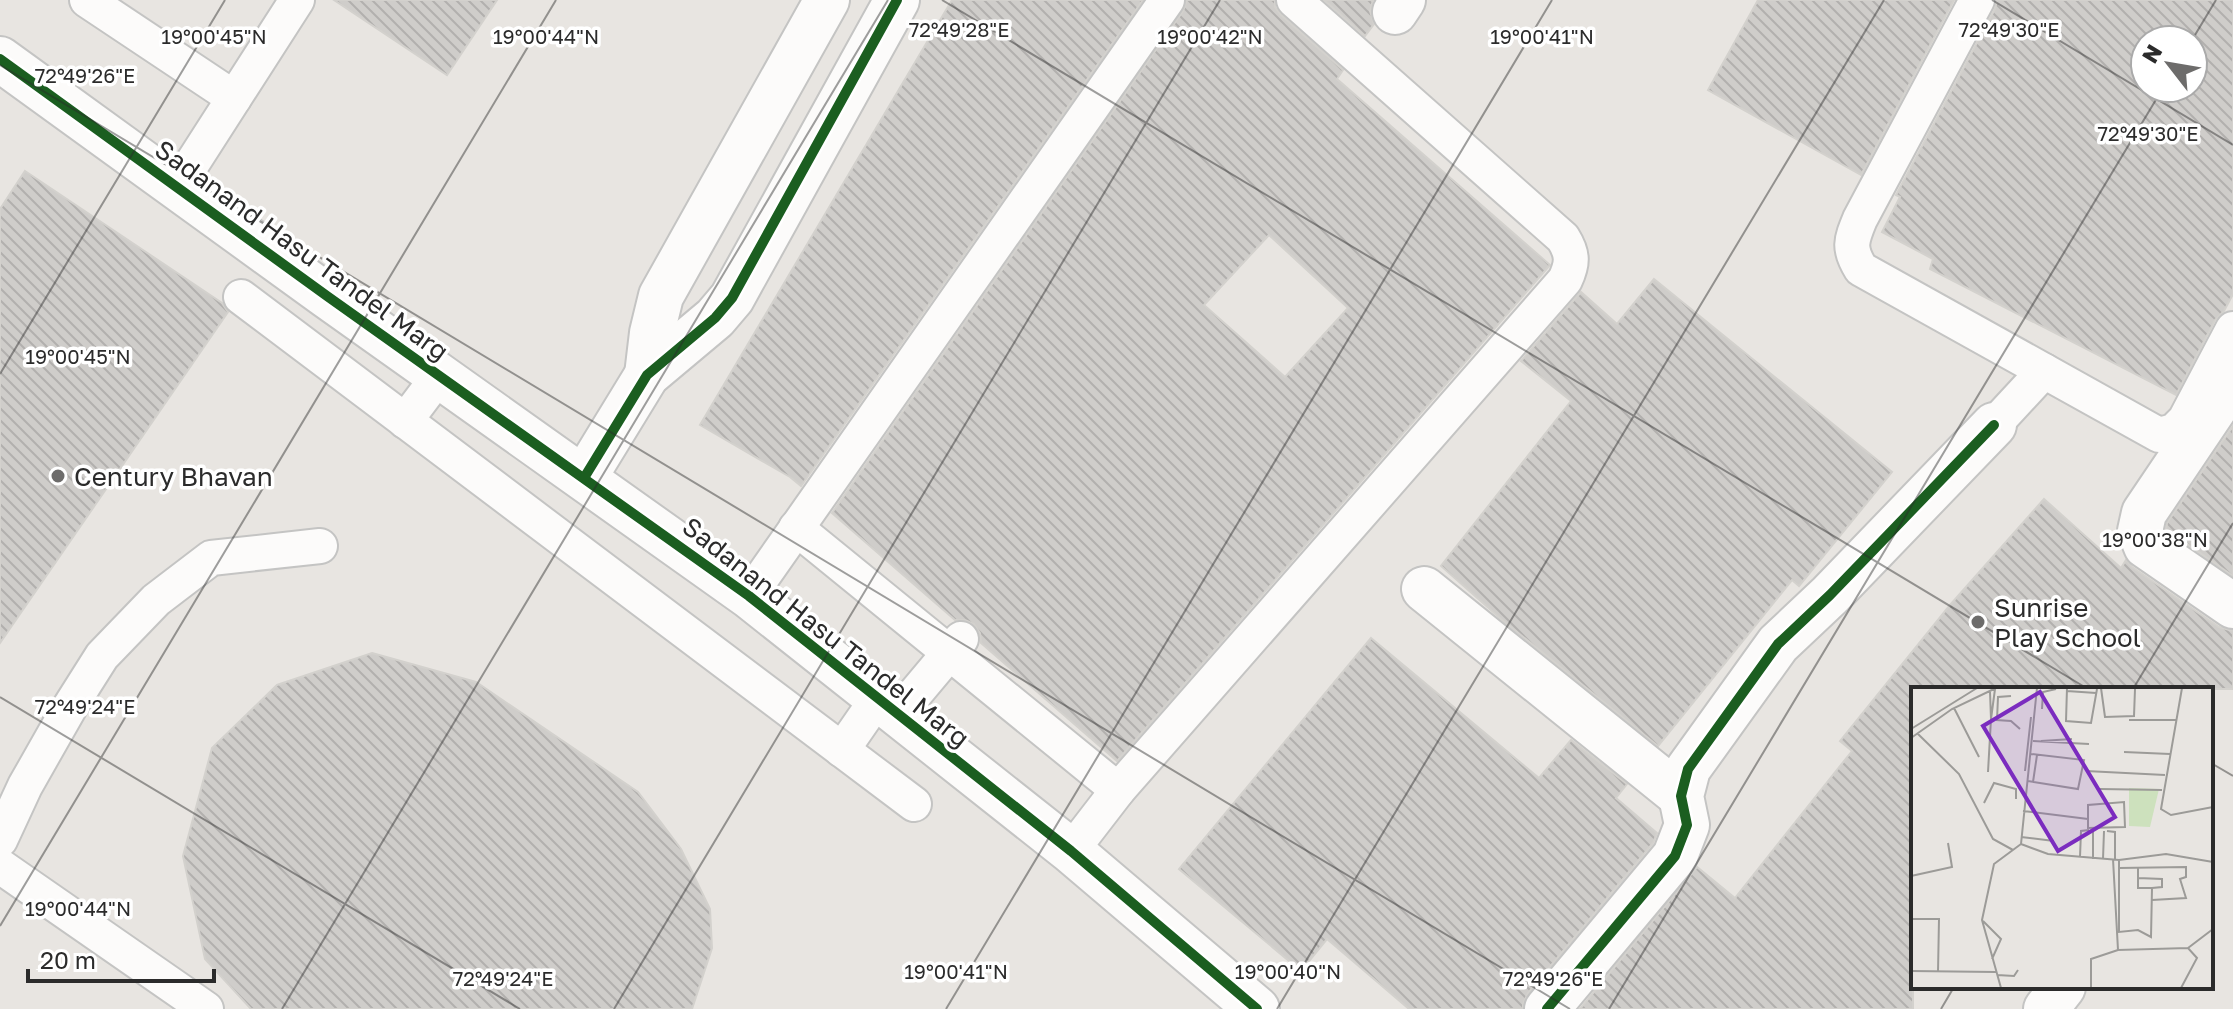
<svg xmlns="http://www.w3.org/2000/svg" width="2233" height="1009" viewBox="0 0 2233 1009" font-family="'Golos Text',sans-serif">
	<style>
		.building { fill: url(#building-back-hatch); stroke: #d3d1cd; stroke-width: 2; fill-rule: evenodd }
		.lines { fill: none; stroke-linecap: round; stroke-linejoin: round }
		.service-casing { stroke: #c4c4c3; stroke-width: 38 }
		.minor-casing { stroke: #c4c4c3; stroke-width: 48 }
		.tertiary-casing { stroke: #c4c4c3; stroke-width: 48 }
		.service { stroke: #fcfbfa; stroke-width: 34 }
		.minor { stroke: #fcfbfa; stroke-width: 44 }
		.tertiary { stroke: #fcfbfa; stroke-width: 44 }
		.cycleway-casing { stroke: #fff; stroke-width: 15 }
		.cycleway { stroke: #1b5e20; stroke-width: 10 }
		.ticks { fill: none; stroke: #2b2b2b; stroke-width: 2; stroke-opacity: 0.45 }
		.poi-dot { fill: #6d6c6b; stroke: #fff; stroke-width: 3 }
		.labels { text-anchor: middle; dominant-baseline: central; stroke-width: 7; stroke-linejoin: round; paint-order: stroke }
		.street-label { font-size: 26px; fill: #2b2b2b; stroke: #fff }
		.poi-label { font-size: 26px; fill: #2b2b2b; stroke: #fff; text-anchor: start }
		.inset-road { fill: none; stroke: #9c9b98; stroke-width: 2 }
		.view { fill: #7b2cbf; fill-opacity: 0.15; stroke: #7b2cbf; stroke-width: 4 }
		.inset-edge { fill: none; stroke: #2b2b2b; stroke-width: 4 }
		.ticks-label { font-size: 20px; text-anchor: middle; fill: #2b2b2b; stroke: #fff; stroke-width: 7; stroke-linejoin: round; paint-order: stroke }
	</style>
	<defs>
		<pattern id="building-back-hatch" width="6" height="6" patternUnits="userSpaceOnUse" patternTransform="scale(2)"><rect width="6" height="6" fill="#cfcdca"/><path d="M-1 5l2 2M0 0l6 6M5-1l2 2" fill="none" stroke="#b2b0ae"/></pattern>
	</defs>
	<rect width="100%" height="100%" fill="#e8e5e1"/>
	<g class="building">
		<path d="M 334,0 L 497,0 L 447,75 Z"/>
		<path d="M 952,0 L 1143,0 L 801,486 L 790,477 L 700,425 Z"/>
		<path d="M 1187,0 L 1275,0 L 1275,7 L 1281,15 L 1343,70 L 1337,79 L 1550,265 L 1117,761 L 981,643 L 980,633 L 974,624 L 965,620 L 955,620 L 832,513 L 1183,11 ZM 1269,235 L 1348,308 L 1285,377 L 1204,305 Z"/>
		<path d="M 1324,0 L 1373,0 L 1370,11 L 1374,24 L 1365,36 Z"/>
		<path d="M 1758,0 L 1954,0 L 1861,175 L 1708,90 Z"/>
		<path d="M 1997,0 L 2233,0 L 2233,294 L 2224,311 L 2215,320 L 2176,395 L 1930,269 L 1933,259 L 1882,232 L 1900,197 L 1896,195 L 1995,9 ZM 2145,40 L 2193,40 L 2193,88 L 2145,88 Z"/>
		<path d="M 25,171 L 222,303 L 228,312 L 0,643 L 0,209 Z"/>
		<path d="M 1654,279 L 1892,472 L 1799,586 L 1792,580 L 1658,746 L 1501,619 L 1441,566 L 1571,401 L 1521,361 L 1581,292 L 1617,324 Z"/>
		<path d="M 2233,426 L 2233,576 L 2166,529 L 2167,523 Z"/>
		<path d="M 2044,499 L 2121,568 L 2126,560 L 2132,567 L 2219,627 L 2233,631 L 2233,689 L 1913,689 L 1913,1009 L 1580,1009 L 1697,867 L 1735,898 L 1852,751 L 1840,741 L 1950,605 Z"/>
		<path d="M 1371,638 L 1539,778 L 1571,740 L 1627,784 L 1616,798 L 1657,833 L 1653,843 L 1528,993 L 1523,1004 L 1523,1009 L 1409,1009 L 1327,939 L 1301,971 L 1179,869 Z"/>
		<path d="M 372,653 L 476,682 L 638,792 L 681,849 L 710,909 L 712,948 L 692,1009 L 251,1009 L 205,959 L 183,856 L 212,748 L 277,685 Z"/>
	</g>
	<g class="lines">
		<g class="service-casing">
			<g id="service">
				<path d="M 87,0 L 234,98"/>
				<path d="M 1977,0 L 1860,219 C 1851,241 1848,248 1861,269 L 2159,435 L 2174,431 L 2185,420 L 2233,329"/>
				<path d="M 177,187 L 297,0"/>
				<path d="M 241,297 L 914,804"/>
				<path d="M 405,421 L 439,376"/>
				<path d="M 1994,425 L 2044,371"/>
				<path d="M 796,528 L 1118,790"/>
				<path d="M 749,596 L 1167,0"/>
				<path d="M 898,714 L 961,639"/>
				<path d="M 842,750 L 878,698"/>
				<path d="M 0,840 L 25,786 L 71,705 L 102,656 L 156,600 L 211,558 L 320,546"/>
				<path d="M 1071,851 L 1118,790 L 1565,280 C 1573,263 1573,254 1563,238 L 1294,0"/>
				<path d="M 0,866 L 206,1009"/>
			</g>
		</g>
		<g class="minor-casing">
			<g id="minor">
				<path d="M 1395,12 L 1403,0"/>
				<path d="M 647,375 L 652,333 L 661,296 L 827,0"/>
				<path d="M 2233,381 L 2144,513 L 2140,531 L 2146,546 L 2233,606"/>
				<path d="M 584,478 L 647,375 L 715,318 L 732,298 L 897,0"/>
				<path d="M 1424,589 L 1681,796"/>
				<path d="M 1547,1009 L 1675,856 L 1687,825 L 1681,796 L 1688,769 L 1778,644 L 1830,595 L 1994,425"/>
				<path d="M 2046,1009 L 2063,987"/>
			</g>
		</g>
		<g class="tertiary-casing">
			<path id="tertiary" d="M 0,59 L 327,296 L 749,596 L 1071,851 L 1257,1009"/>
		</g>
		<use href="#service" class="service"/>
		<use href="#minor" class="minor"/>
		<use href="#tertiary" class="tertiary"/>
		<g class="cycleway-casing">
			<g id="cycleway">
				<path d="M 0,59 L 327,296 L 749,596 L 1071,851 L 1257,1009"/>
				<path d="M 584,478 L 647,375 L 715,318 L 732,298 L 897,0"/>
				<path d="M 1547,1009 L 1675,856 L 1687,825 L 1681,796 L 1688,769 L 1778,644 L 1830,595 L 1994,425"/>
			</g>
		</g>
		<use href="#cycleway" class="cycleway"/>
	</g>
	<path class="ticks" d="M 942,0 L 2088,689M 1992,0 L 2233,145M 2192,40 L 2216,0M 0,65 L 1570,1009M 0,374 L 225,0M 2133,689 L 2233,523M 0,697 L 520,1009M 2211,763 L 2233,776M 0,926 L 556,0M 282,1009 L 888,0M 614,1009 L 1220,0M 946,1009 L 1552,0M 1277,1009 L 1884,0M 1609,1009 L 2163,88M 1941,1009 L 1954,987"/>
	<g class="poi-dot">
		<circle cx="58" cy="476" r="8"/>
		<circle cx="1978" cy="622" r="8"/>
	</g>
	<g class="labels">
		<g class="street-label">
			<text transform="translate(302 250) rotate(36)">Sadanand Hasu Tandel Marg</text>
			<text transform="translate(826 632) rotate(38)">Sadanand Hasu Tandel Marg</text>
		</g>
		<g class="poi-label">
			<text x="74" y="476">Century Bhavan</text>
			<text x="1994" y="607">Sunrise<tspan x="1994" dy="30">Play School</tspan></text>
		</g>
	</g>
	<g transform="translate(1911 687)">
		<rect width="302" height="302" fill="#e8e5e1"/>
		<path d="M 218,101 L 248,102 L 239,140 L 218,139 Z" fill="#cde1bd"/>
		<path class="inset-road" d="M 156,1 L 155,34 L 180,36 L 186,2M 187,1 L 239,1M 190,1 L 194,30 L 223,29 L 224,2M 271,1 L 250,122 L 260,128 L 302,120M 156,4 L 185,6M 79,5 L 80,32 L 84,2M 43,21 L 68,70M 131,22 L 132,5 L 145,2M 85,33 L 100,34 L 109,42M 86,33 L 87,10 L 100,9M 218,33 L 266,33M 0,42 L 66,1M 7,47 L 48,87 L 82,152 L 102,163M 0,51 L 41,22 L 85,1M 122,54 L 178,57M 130,54 L 161,52M 213,65 L 259,67M 114,84 L 120,30M 175,84 L 254,88M 77,85 L 80,32M 117,94 L 167,102 L 173,73 L 120,67M 122,95 L 126,68M 189,102 L 251,103M 213,115 L 214,140 L 177,141 L 177,118 ZM 73,116 L 83,96 L 105,102 L 105,112M 112,124 L 177,132M 196,144 L 204,145 L 204,172M 110,150 L 143,154M 110,157 L 137,167 L 208,173 L 255,167 L 302,175M 110,157 L 126,1M 169,170 L 170,144 L 178,143M 182,172 L 182,143M 192,172 L 193,144M 202,172 L 207,263 L 277,261 L 286,271 L 270,301M 208,173 L 208,245 L 227,243 L 240,250 L 241,201 L 227,201 L 227,181M 208,181 L 275,180 L 275,190 L 269,192 L 275,211 L 241,213M 0,189 L 41,180 L 37,156M 227,191 L 251,192 L 251,200 L 241,201M 0,232 L 28,232 L 27,285M 72,234 L 90,252 L 81,272M 277,261 L 302,242M 0,284 L 85,285M 86,288 L 103,289 L 107,283M 90,301 L 71,233 L 83,177 L 110,157M 180,301 L 180,272 L 207,263"/>
		<path class="view" d="M 129,5 L 204,130 L 147,164 L 72,39 Z"/>
		<rect width="302" height="302" class="inset-edge"/>
	</g>
	<g class="ticks-label">
		<text x="2009" y="37">72°49'30"E</text>
		<text x="959" y="37">72°49'28"E</text>
		<text x="214" y="44">19°00'45"N</text>
		<text x="1542" y="44">19°00'41"N</text>
		<text x="546" y="44">19°00'44"N</text>
		<text x="1210" y="44">19°00'42"N</text>
		<text x="85" y="83">72°49'26"E</text>
		<text x="2148" y="141">72°49'30"E</text>
		<text x="78" y="364">19°00'45"N</text>
		<text x="2155" y="547">19°00'38"N</text>
		<text x="85" y="714">72°49'24"E</text>
		<text x="78" y="916">19°00'44"N</text>
		<text x="956" y="979">19°00'41"N</text>
		<text x="1288" y="979">19°00'40"N</text>
		<text x="503" y="986">72°49'24"E</text>
		<text x="1553" y="986">72°49'26"E</text>
	</g>
	<g transform="translate(2169 64) rotate(301)"><circle r="38" fill="#ffffff" stroke="#aaaaaa" stroke-width="2"/>
	<path d="M0-6L14 30L0 20L-14 30Z" fill="#6d6c6b"/>
	<text y="-12" font-size="22" font-weight="bold" text-anchor="middle" fill="#2b2b2b">N</text>
	</g>
	<path d="M28 969v12h186v-12" fill="none" stroke="#2b2b2b" stroke-width="4"/>
	<text x="40" y="969" font-size="24" fill="#2b2b2b" stroke="#ffffff" stroke-width="6" paint-order="stroke">20 m</text>
</svg>
